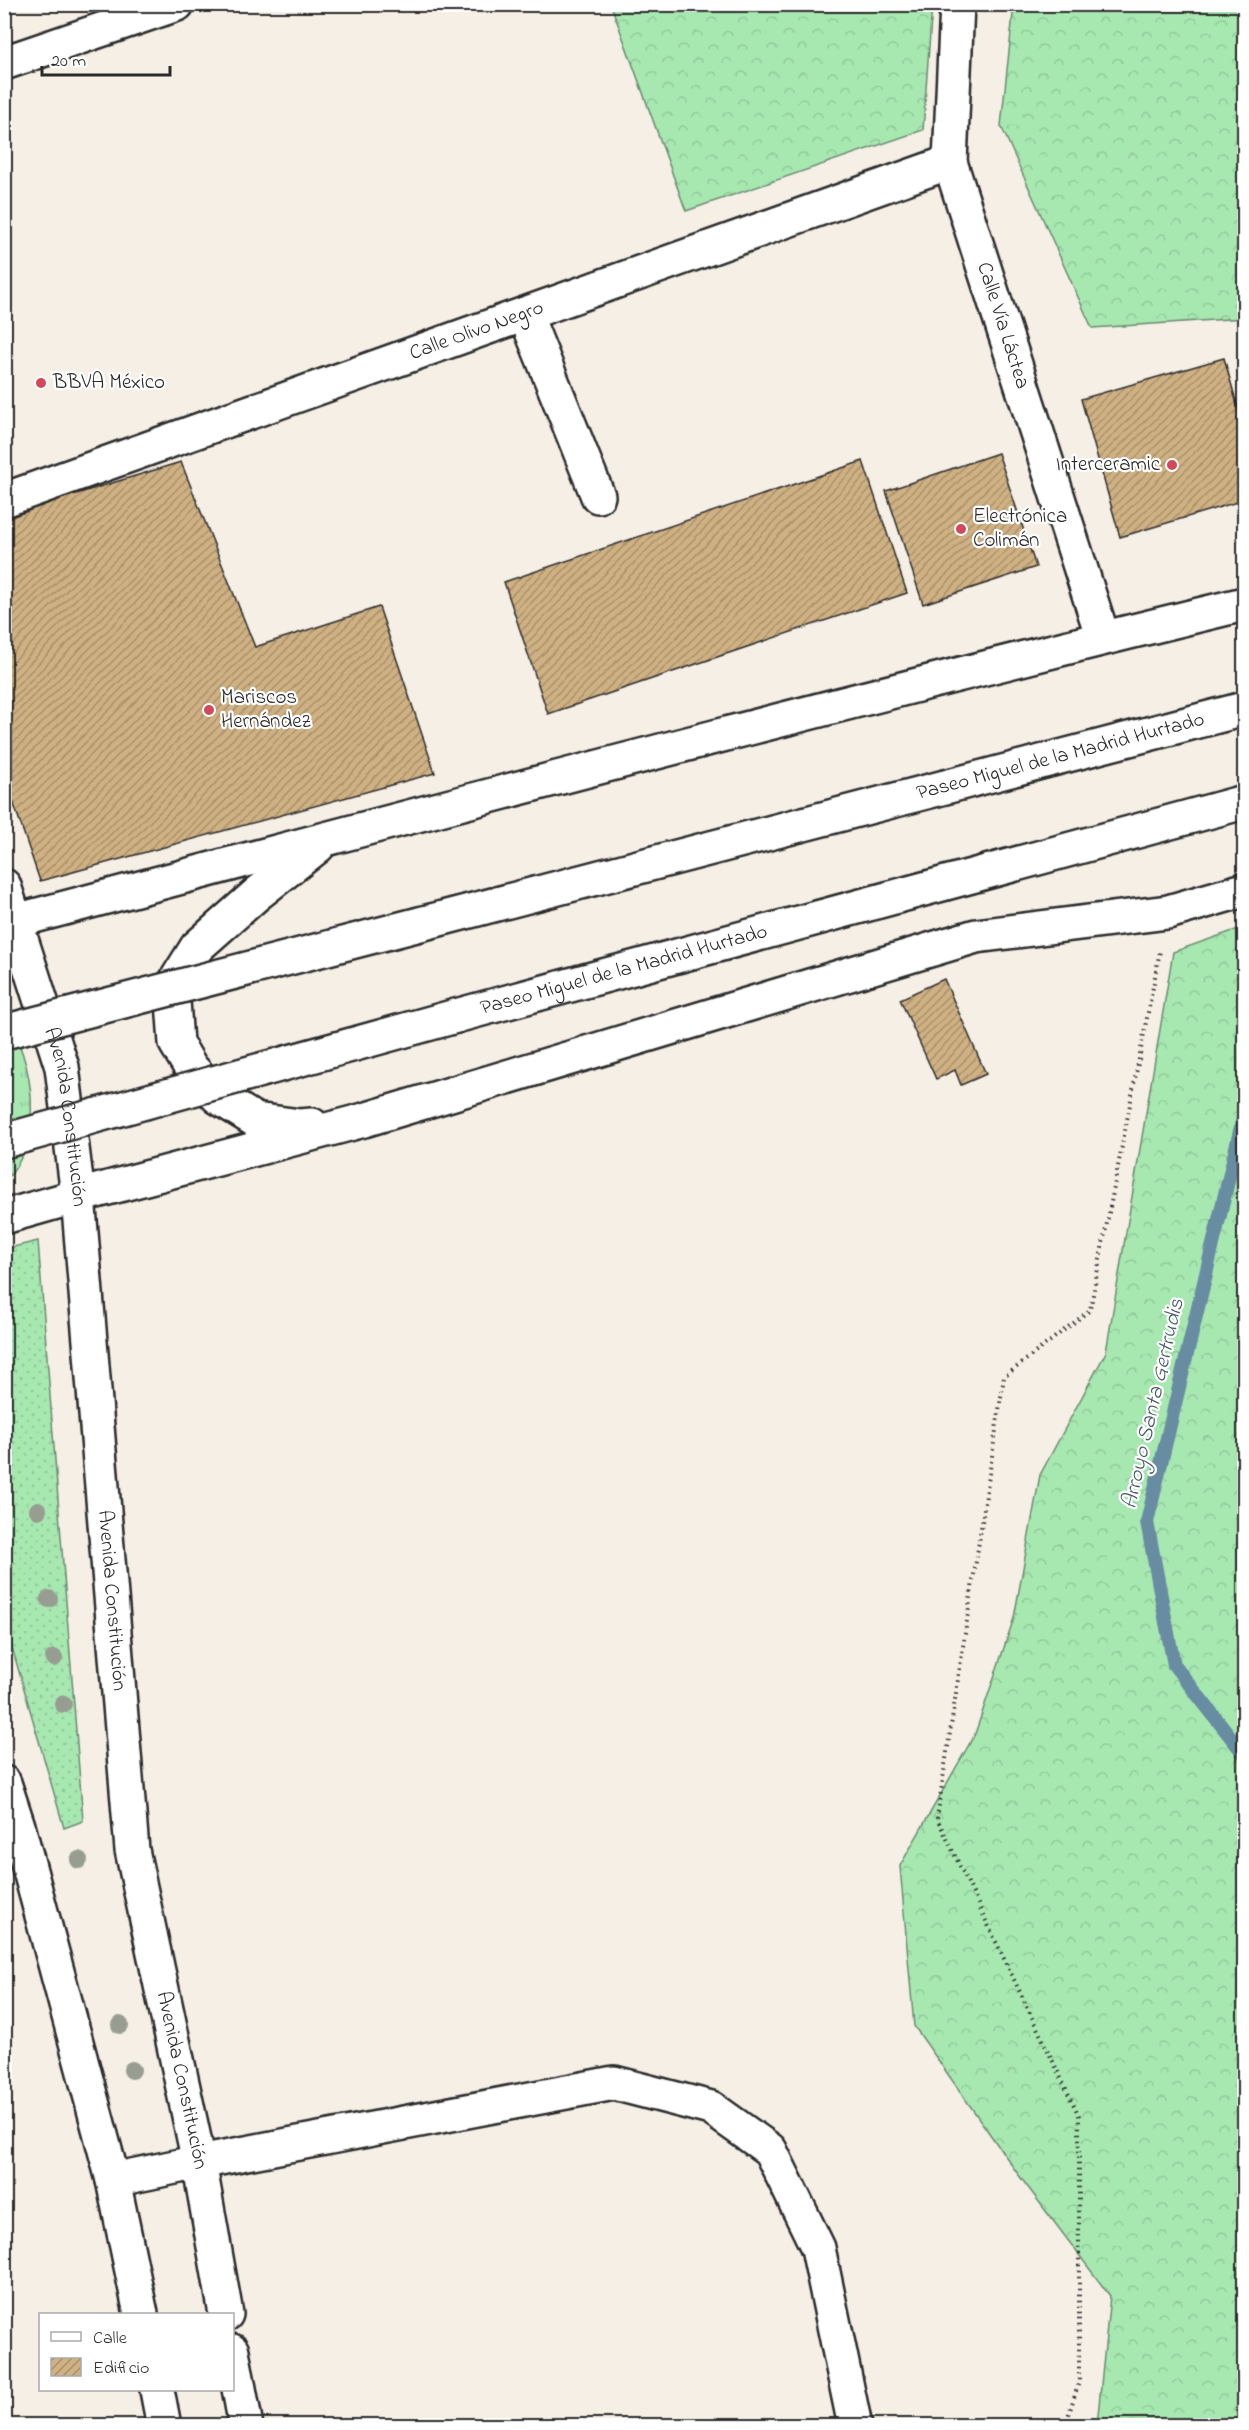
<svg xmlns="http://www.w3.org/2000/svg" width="1249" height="2430" viewBox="0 0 1249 2430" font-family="'Indie Flower',sans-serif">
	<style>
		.grass { fill: url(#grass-tufts); stroke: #698a6e; stroke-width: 1.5 }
		.forest { fill: url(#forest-crowns); stroke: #698a6e; stroke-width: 1.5 }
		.garden { fill: url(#garden-dots); stroke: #698a6e; stroke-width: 1.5 }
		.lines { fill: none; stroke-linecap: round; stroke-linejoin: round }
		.stream { stroke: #688ca2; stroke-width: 14 }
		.building { fill: url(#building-hatch); stroke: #2b2b2b; stroke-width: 1.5 }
		.minor-casing { stroke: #2b2b2b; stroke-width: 38 }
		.tertiary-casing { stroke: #2b2b2b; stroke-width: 38 }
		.trunk-casing { stroke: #2b2b2b; stroke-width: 38 }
		.path { stroke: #2b2b2b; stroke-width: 4; stroke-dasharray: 1.5 4.5; stroke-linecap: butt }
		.minor { stroke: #fff; stroke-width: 33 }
		.tertiary { stroke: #fff; stroke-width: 33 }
		.trunk { stroke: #fff; stroke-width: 33 }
		.trunk-bridge-casing { stroke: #2b2b2b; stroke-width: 38; stroke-linecap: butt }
		.trunk-bridge { stroke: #fff; stroke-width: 33 }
		.tree { fill: #979d91 }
		.poi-dot { fill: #d1495b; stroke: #fff; stroke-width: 2 }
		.labels { text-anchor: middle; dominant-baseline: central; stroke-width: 4.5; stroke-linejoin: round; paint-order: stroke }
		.street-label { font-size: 21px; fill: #2b2b2b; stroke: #fff }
		.poi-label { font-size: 21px; fill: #2b2b2b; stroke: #fff; text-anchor: start }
		.water-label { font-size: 22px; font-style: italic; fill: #4a5b66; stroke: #fff }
	</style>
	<defs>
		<pattern id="grass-tufts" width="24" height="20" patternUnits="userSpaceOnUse" patternTransform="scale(1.5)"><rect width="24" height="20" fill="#a7e8b1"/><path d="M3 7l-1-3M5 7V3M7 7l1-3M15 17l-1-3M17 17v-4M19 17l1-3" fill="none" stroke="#90c798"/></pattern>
		<pattern id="forest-crowns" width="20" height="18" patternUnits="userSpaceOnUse" patternTransform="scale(1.5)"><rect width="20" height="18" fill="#a7e8b1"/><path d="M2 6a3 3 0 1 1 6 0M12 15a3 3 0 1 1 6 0" fill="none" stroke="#90c798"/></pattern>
		<pattern id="garden-dots" width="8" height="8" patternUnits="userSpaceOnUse" patternTransform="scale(1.5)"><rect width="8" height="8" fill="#a7e8b1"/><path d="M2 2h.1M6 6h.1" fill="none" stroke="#90c798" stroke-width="1.8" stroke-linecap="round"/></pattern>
		<pattern id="building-hatch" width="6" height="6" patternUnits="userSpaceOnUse" patternTransform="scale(1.5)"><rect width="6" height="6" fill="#cfb183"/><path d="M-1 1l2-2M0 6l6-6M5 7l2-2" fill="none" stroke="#a8906b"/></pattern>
	</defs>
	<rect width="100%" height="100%" fill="#f5efe6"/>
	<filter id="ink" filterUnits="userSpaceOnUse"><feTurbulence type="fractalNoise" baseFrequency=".0167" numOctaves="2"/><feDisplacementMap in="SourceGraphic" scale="12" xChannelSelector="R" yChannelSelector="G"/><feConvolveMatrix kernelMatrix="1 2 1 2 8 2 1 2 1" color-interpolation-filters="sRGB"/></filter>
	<g filter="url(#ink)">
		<path class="grass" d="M 4,1015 C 34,1059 46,1140 5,1181 Z"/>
		<g class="forest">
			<path d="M 611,5 L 932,5 L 923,130 L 686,211 Z"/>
			<path d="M 1014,5 L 1244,5 L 1244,318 L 1092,328 L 1001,126 Z"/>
			<path d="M 1244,927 L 1244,2425 L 1097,2425 L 1110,2296 L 1018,2174 L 914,2026 L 900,1866 L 975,1734 L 1014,1618 L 1040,1475 L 1106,1352 L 1173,952 Z"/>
		</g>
		<path class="garden" d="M 38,1241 L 83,1821 L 64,1828 L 5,1623 L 5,1249 Z"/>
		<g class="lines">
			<path class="stream" d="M 1244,1114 L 1147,1522 L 1174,1665 L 1244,1754"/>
		</g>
		<g class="building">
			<path d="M 1224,358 L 1244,429 L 1244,500 L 1120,537 L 1081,399 Z"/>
			<path d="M 998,453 L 1036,567 L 923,604 L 886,491 Z"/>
			<path d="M 863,461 L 907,593 L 548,714 L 504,582 Z"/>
			<path d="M 181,462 L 255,647 L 379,607 L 435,773 L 40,881 L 4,775 L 4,516 Z"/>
			<path d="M 944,979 L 986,1074 L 961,1085 L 955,1070 L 936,1079 L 900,999 Z"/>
		</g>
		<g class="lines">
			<g class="minor-casing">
				<g id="minor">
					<path id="s1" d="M 957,4 L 950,162 L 1103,638"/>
					<path d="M 4,63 L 177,4"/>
					<path d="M 525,314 L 598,496"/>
					<path id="s2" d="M 4,500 L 950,162"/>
					<path d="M 199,2162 L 614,2083 L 711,2108 L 770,2150 L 818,2248 L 855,2426"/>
				</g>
			</g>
			<g class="tertiary-casing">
				<g id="tertiary">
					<path id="s3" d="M 4,886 L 62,1067 L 78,1196 L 132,1850 L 199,2162 L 226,2314"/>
					<path d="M 4,924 C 417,815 830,704 1244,604"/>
					<path d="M 312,1125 L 300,1126 L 255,1120 L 218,1097 L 191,1068 L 176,1043 L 172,987 L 197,947 L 257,894 L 318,846"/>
					<path d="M 4,1217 L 78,1196 L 364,1120 L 976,936 L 1168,912 L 1244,890"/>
					<path d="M 4,1783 L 18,1826 L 113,2180 L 141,2314"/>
					<path d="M 113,2180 L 199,2162"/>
					<path d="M 232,2351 L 246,2426"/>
					<path d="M 157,2390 L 164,2426"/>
				</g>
			</g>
			<g class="trunk-casing">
				<g id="trunk">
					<path id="s4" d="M 420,924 L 1244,709"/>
					<path id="s5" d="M 456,1016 L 1244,802"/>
				</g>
			</g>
			<path class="path" d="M 1065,2426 L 1079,2382 L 1079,2116 L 937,1818 L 1004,1377 L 1090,1310 L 1160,951"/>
			<use href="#minor" class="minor"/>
			<use href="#tertiary" class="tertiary"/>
			<use href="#trunk" class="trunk"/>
			<g class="trunk-bridge-casing">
				<g id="trunk-bridge">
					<path d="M 4,1032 L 420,924"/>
					<path d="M 4,1141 L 456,1016"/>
				</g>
			</g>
			<use href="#trunk-bridge" class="trunk-bridge"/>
		</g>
		<g class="tree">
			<circle cx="38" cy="1510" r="9"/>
			<circle cx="49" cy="1599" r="9"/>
			<circle cx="54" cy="1658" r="9"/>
			<circle cx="63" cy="1704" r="9"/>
			<circle cx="79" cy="1860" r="9"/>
			<circle cx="120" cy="2025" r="9"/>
			<circle cx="132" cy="2070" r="9"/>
		</g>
	</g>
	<g class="poi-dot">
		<circle cx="41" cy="383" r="6"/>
		<circle cx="1172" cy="465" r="6"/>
		<circle cx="961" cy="529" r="6"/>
		<circle cx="209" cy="710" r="6"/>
	</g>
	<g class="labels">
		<g class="street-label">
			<text stroke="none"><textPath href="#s1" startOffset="330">Calle Vía Láctea</textPath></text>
			<text stroke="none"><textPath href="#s2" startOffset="502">Calle Olivo Negro</textPath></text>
			<text stroke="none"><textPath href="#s4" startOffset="662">Paseo Miguel de la Madrid Hurtado</textPath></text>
			<text stroke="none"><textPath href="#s5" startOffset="174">Paseo Miguel de la Madrid Hurtado</textPath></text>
			<text stroke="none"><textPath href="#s3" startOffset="240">Avenida Constitución</textPath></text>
			<text stroke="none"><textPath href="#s3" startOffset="726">Avenida Constitución</textPath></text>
			<text stroke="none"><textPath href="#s3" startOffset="1212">Avenida Constitución</textPath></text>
		</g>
		<g class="poi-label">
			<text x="53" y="383">BBVA México</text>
			<text x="1160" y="465" text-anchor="end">Interceramic</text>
			<text x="973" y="517">Electrónica<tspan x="973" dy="24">Colimán</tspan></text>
			<text x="221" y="698">Mariscos<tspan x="221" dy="24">Hernández</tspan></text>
		</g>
		<g class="water-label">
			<text transform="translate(1154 1404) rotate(-77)">Arroyo Santa Gertrudis</text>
		</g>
	</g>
	<rect width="1249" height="2430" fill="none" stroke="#fff" stroke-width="24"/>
	<rect x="12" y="12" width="1225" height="2406" fill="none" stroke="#2b2b2b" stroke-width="2" filter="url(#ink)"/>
	<rect x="39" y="2313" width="195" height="78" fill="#ffffff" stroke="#aaaaaa" stroke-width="1.5"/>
	<rect x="51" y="2332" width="30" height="9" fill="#ffffff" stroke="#aaaaaa" stroke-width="1.5"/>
	<text x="93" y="2343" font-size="18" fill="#2b2b2b">Calle</text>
	<rect x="51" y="2358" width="30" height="18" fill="url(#building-hatch)" stroke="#aaaaaa" stroke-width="1.5"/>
	<text x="93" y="2373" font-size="18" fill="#2b2b2b">Edificio</text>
	<path d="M42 66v9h128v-9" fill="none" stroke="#2b2b2b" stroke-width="3"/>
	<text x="51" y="66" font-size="18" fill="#2b2b2b" stroke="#ffffff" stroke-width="4.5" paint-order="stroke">20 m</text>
</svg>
